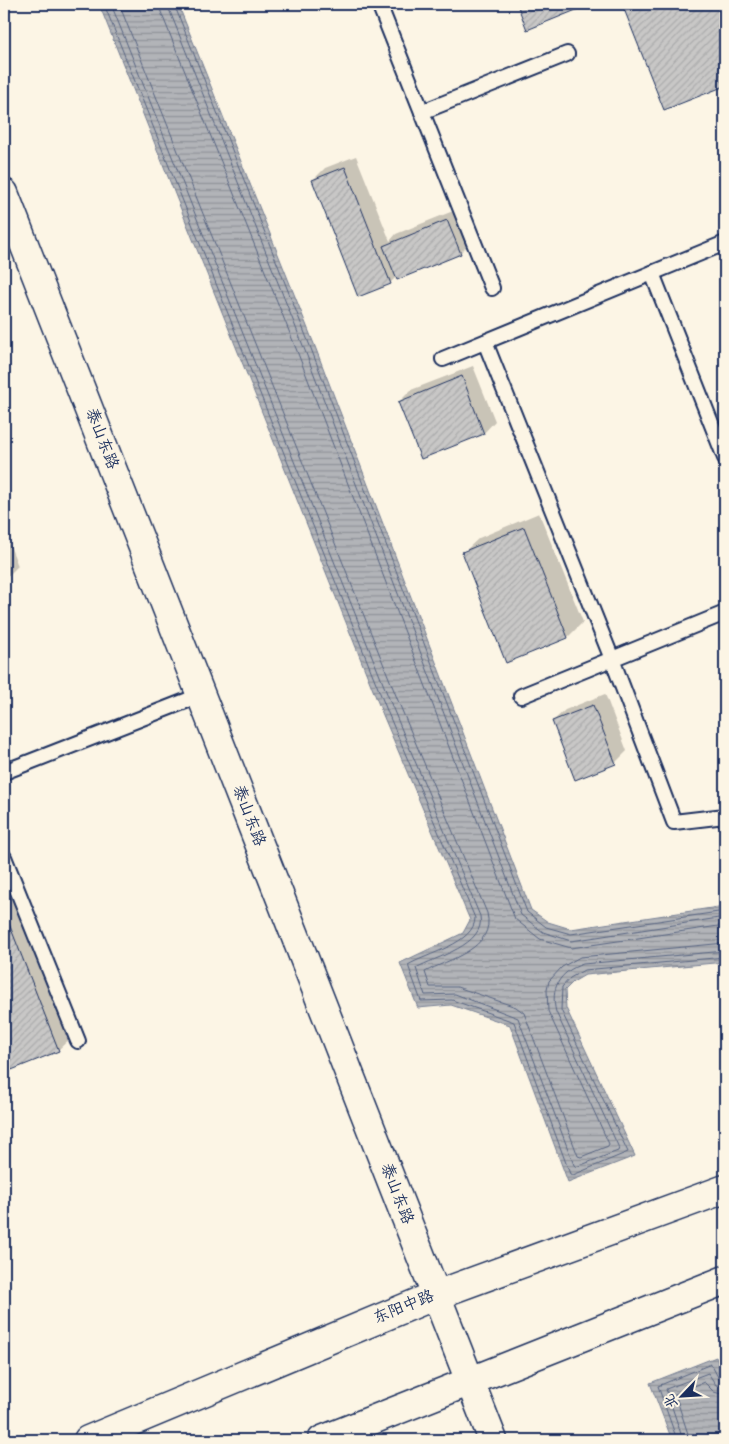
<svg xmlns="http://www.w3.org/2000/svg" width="729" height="1444" viewBox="0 0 729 1444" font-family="Dekko,'LXGW WenKai TC',sans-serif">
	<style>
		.water { fill: url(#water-rules); stroke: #767f94 }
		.shadow { fill: #0003 }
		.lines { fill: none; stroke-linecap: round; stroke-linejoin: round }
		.shore { stroke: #576482; stroke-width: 1 }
		.building { fill: url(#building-hatch); stroke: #1b2f5e }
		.service-casing { stroke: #1b2f5e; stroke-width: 18 }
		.tertiary-casing { stroke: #1b2f5e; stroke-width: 31 }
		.secondary-casing { stroke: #1b2f5e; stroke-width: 31 }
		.service { stroke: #fcf5e5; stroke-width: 14 }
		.tertiary { stroke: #fcf5e5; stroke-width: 28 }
		.secondary { stroke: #fcf5e5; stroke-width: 28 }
		.labels { text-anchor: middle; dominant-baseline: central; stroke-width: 5; stroke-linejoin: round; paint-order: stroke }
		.street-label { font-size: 16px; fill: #1b2f5e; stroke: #fcf5e5 }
	</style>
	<defs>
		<pattern id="water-rules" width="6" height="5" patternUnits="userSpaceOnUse" patternTransform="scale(1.25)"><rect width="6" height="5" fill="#b2b4b8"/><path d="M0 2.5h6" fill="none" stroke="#909399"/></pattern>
		<pattern id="building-hatch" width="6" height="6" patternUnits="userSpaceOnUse" patternTransform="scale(1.25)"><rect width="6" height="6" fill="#c8c7c6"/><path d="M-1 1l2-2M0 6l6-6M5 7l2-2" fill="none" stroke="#ababac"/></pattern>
	</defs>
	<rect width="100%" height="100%" fill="#fcf5e5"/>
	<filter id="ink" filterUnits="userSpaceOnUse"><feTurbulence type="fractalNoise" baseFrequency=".02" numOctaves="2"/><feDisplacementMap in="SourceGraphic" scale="10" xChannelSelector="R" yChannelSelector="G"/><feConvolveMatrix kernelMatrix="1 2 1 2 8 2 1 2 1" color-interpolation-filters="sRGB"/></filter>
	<g filter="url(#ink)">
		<g class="water">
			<path d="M 99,4 L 178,4 L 314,344 L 531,910 L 548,922 L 571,929 L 725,906 L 725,962 L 585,975 L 573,982 L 565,990 L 566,1008 L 635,1156 L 568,1182 L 510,1025 L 451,1005 L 418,1008 L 400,963 L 463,933 L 470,920 L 383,715 Z"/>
			<path d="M 716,1357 L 725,1381 L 725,1440 L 672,1440 L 650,1383 Z"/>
		</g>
		<g class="shadow">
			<path d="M 518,4 L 583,4 L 580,7 L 528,28 Z"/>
			<path d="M 623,4 L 725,4 L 725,85 L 665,109 Z"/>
			<path d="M 356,156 L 390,241 L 396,234 L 458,209 L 472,241 L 460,253 L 397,276 L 390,283 L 313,180 L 325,168 Z"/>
			<path d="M 473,366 L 495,421 L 484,433 L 421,458 L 399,402 L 411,390 Z"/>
			<path d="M 539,513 L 583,622 L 568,637 L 463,553 L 479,538 Z"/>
			<path d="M 4,530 L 18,566 L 4,580 Z"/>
			<path d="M 605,694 L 627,751 L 615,763 L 553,721 L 565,710 Z"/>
			<path d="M 4,858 L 74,1035 L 58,1050 L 4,1072 Z"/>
		</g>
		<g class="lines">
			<g class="shore">
				<path d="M 104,4 L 388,713 L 475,918 C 475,943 426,954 408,965 L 421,1001 L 452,1000 L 514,1022 L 570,1174 L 573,1175 L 628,1152 L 561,1010 L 562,987 L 570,978 L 584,970 L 725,957"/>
				<path d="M 111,4 L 394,711 L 480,916 C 486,945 435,957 416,968 L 425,995 L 455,994 L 518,1018 L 574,1165 L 576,1167 L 618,1151 L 619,1148 L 556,1012 C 550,988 559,972 583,964 L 725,951"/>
				<path d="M 119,4 L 401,708 L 487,913 C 496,949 448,959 425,972 L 430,987 L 457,987 L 516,1007 L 524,1013 L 578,1156 L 581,1157 L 608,1146 L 609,1144 L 548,1011 L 547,990 L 549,981 L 562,967 L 580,957 L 725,943"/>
				<path d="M 160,4 L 161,12 L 297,351 L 515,919 L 540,939 L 571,948 L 725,925"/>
				<path d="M 167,4 L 304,348 L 521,915 L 543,932 L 571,941 L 725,917"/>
				<path d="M 174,4 L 310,346 L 527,912 L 546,927 L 571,934 L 725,911"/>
				<path d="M 677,1440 L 658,1386 L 711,1364 L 719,1379 L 725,1381"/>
				<path d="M 683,1440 L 666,1389 L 708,1373 L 716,1385 L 725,1387"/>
				<path d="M 690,1440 L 675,1394 L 704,1382 L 714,1392 L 725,1395"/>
			</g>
		</g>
		<g class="building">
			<path d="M 517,4 L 579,4 L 581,8 L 527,30 Z"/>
			<path d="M 622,4 L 725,4 L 725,86 L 664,110 Z"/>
			<path d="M 345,167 L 391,284 L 358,297 L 312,180 Z"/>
			<path d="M 447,220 L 461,254 L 397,280 L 383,246 Z"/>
			<path d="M 462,376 L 484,434 L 421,459 L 398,402 Z"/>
			<path d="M 524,527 L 568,638 L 506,663 L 462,552 Z"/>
			<path d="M 593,705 L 616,764 L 575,780 L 552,721 Z"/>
			<path d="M 4,911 L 59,1051 L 4,1073 Z"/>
		</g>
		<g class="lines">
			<g class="service-casing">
				<g id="service">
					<path d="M 379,4 L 492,288"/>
					<path d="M 422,112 L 567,54"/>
					<path d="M 652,273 L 725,458"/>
					<path d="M 485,342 L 612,659 L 674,822 L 725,816"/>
					<path d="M 443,359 L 725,243"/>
					<path d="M 521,696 L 725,613"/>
					<path d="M 4,772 L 201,695"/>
					<path d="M 4,857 L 78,1041"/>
				</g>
			</g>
			<g class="tertiary-casing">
				<path id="tertiary" d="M 4,193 L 493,1440"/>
			</g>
			<g class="secondary-casing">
				<g id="secondary">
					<path d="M 88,1440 L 436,1295 L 725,1189"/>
					<path d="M 322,1440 L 725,1280"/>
				</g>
			</g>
			<use href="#service" class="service"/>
			<use href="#tertiary" class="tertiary"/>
			<use href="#secondary" class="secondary"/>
		</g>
	</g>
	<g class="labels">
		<g class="street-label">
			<text transform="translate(101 439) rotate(69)">泰山东路</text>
			<text transform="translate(248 816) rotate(69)">泰山东路</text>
			<text transform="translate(396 1194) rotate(69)">泰山东路</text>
			<text transform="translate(404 1308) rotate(-22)">东阳中路</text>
		</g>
	</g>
	<rect width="729" height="1444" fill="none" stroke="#fcf5e5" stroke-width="20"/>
	<rect x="10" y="10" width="709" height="1424" fill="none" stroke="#1b2f5e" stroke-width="2" filter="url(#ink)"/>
	<g transform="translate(682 1396) rotate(245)" stroke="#fcf5e5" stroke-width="4" paint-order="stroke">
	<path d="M0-4L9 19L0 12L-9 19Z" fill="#1b2f5e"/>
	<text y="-8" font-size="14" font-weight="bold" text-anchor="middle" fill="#1b2f5e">北</text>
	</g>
</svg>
